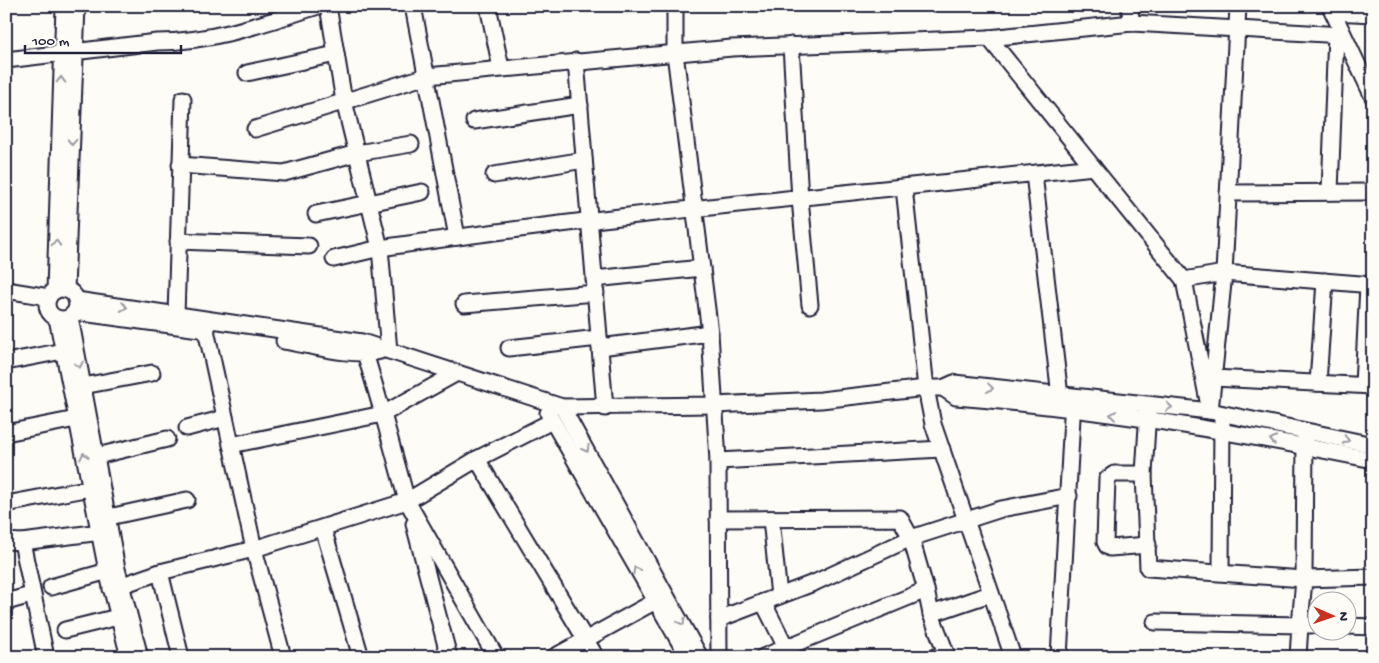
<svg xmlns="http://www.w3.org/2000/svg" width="1379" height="663" viewBox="0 0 1379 663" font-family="'Gochi Hand',sans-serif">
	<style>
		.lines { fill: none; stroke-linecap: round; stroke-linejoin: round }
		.minor-casing { stroke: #22223b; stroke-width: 19 }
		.minor { stroke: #fdfcf7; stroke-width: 15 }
		.oneway { stroke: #9a9aa2 }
	</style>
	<rect width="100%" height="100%" fill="#fdfcf7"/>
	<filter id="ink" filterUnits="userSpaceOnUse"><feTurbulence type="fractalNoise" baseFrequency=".02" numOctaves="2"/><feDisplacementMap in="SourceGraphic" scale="10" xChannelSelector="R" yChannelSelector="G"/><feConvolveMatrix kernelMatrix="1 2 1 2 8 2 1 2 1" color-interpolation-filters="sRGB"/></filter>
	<g filter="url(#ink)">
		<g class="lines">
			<g class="minor-casing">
				<g id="minor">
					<path d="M 328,6 L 344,101 L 380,248 L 334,259"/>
					<path d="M 413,6 L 457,237"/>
					<path d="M 488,6 L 501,68"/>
					<path d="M 675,6 L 675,53 L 710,333 L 718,461 L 719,657"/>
					<path d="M 1129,6 L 1132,23 L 1343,35"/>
					<path d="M 1238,6 L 1224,273 L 1373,285"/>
					<path d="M 1330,6 L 1373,97"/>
					<path d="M 1333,12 L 1373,14"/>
					<path d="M 989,38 L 1132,23"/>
					<path d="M 791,45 L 800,199 L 810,305"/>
					<path d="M 6,60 L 157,42 C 213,42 265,23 318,6"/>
					<path d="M 576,61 L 605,408"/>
					<path d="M 247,73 L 336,54"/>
					<path d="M 474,121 L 580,105"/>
					<path d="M 255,129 L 427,76 L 732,48 L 989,38 L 1184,280"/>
					<path d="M 180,165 L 284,173 L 357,153 L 411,144"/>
					<path d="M 1034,174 L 1060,396"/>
					<path d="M 494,175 L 584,160"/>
					<path d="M 904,188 L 926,388 L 933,424 L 1013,657"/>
					<path d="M 1330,192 L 1336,34"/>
					<path d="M 1228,193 L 1373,192"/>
					<path d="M 316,214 L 422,192"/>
					<path d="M 178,241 L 309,246"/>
					<path d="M 1224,273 L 1210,411 L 1184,280 Z"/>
					<path d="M 594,279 L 702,268"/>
					<circle cx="62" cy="304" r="15"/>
					<path d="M 6,290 L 49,297"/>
					<path d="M 66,290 L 77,6"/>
					<path d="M 55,291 L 64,6"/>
					<path d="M 76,300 L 362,342 L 562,407 L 714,405 L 821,400 L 926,388 L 943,388 L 954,383 L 1210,411 L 1373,445"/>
					<path d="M 464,304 L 596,293"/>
					<path d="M 75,312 L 207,330"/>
					<path d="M 176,315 L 183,99"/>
					<path d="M 70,317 L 117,569 L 140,657"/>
					<path d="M 57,318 L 107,571 L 129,657"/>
					<path d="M 206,330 L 254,549 L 283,657"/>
					<path d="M 284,341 C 310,345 355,358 380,351"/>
					<path d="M 600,347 L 710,333"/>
					<path d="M 509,348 L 599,338"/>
					<path d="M 389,351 L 380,248 C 617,213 856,193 1093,167"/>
					<path d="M 6,362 L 63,351"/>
					<path d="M 457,373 L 383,414 L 407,501 L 477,459 L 552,421"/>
					<path d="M 1213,378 L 1373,386"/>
					<path d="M 1318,383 L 1325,281"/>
					<path d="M 1363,385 L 1368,285"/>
					<path d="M 83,386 L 152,373"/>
					<path d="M 943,388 L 956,397 C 1096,408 1235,432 1373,460"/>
					<path d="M 562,407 L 700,657"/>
					<path d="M 1148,410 L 1144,474 L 1148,568 L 1304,579 L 1300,625 L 1316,625"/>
					<path d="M 548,413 L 688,657"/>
					<path d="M 187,428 L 225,418"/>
					<path d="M 6,433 L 76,419"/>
					<path d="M 1305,437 L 1304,579 L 1373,577"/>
					<path d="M 231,445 L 383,414 L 363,346"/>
					<path d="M 97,456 L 167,439"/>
					<path d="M 477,459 L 596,657"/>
					<path d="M 718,461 L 942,449"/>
					<path d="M 1144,474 L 1114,474 L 1107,479 L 1105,542 L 1107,546 L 1110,548 L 1148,545"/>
					<path d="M 6,504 L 91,488"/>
					<path d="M 109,517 L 187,500"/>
					<path d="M 718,519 L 900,518 L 911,538 L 816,582 L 719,619"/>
					<path d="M 771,519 L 779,596"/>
					<path d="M 414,524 L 449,657"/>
					<path d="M 323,528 L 361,657"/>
					<path d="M 6,541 L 22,542 L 109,531"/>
					<path d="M 22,542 L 46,657"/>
					<path d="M 160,572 L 181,657"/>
					<path d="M 1221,572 L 1222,420"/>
					<path d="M 51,587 L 115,569"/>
					<path d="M 111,589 L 160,572 L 254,549 L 407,501 L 496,657"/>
					<path d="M 926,590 L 931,614 L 946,653 L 935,657"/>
					<path d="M 6,602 L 31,595"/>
					<path d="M 763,602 L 791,657"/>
					<path d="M 931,614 L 990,594"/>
					<path d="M 1155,622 L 1300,625 L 1298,657"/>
					<path d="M 1346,626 L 1373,627"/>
					<path d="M 65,630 L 118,617"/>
					<path d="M 554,657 L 663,597"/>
					<path d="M 763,657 L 926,590 L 911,538 L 1001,509 L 1069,496"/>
					<path d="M 1059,657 L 1073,399"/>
				</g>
			</g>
			<use href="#minor" class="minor"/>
		</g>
		<defs><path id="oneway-chevron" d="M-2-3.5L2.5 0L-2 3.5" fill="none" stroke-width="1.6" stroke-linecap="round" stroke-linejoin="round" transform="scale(1.25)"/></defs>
		<g class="oneway">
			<use href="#oneway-chevron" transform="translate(61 80) rotate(-89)"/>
			<use href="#oneway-chevron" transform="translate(72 142) rotate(92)"/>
			<use href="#oneway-chevron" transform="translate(56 243) rotate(-88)"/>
			<use href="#oneway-chevron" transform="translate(124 307) rotate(9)"/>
			<use href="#oneway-chevron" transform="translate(79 365) rotate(78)"/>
			<use href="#oneway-chevron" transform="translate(990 388) rotate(7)"/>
			<use href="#oneway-chevron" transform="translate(1169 407) rotate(5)"/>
			<use href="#oneway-chevron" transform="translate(1113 415) rotate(-172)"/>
			<use href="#oneway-chevron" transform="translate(1273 440) rotate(-169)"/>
			<use href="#oneway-chevron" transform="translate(1346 440) rotate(12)"/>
			<use href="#oneway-chevron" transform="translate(586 449) rotate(61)"/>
			<use href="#oneway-chevron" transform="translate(84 456) rotate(-102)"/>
			<use href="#oneway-chevron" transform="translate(636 570) rotate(-120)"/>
			<use href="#oneway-chevron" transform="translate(682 622) rotate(62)"/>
		</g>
	</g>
	<rect width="1379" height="663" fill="none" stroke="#fdfcf7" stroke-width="25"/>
	<rect x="12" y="12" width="1354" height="638" fill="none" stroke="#22223b" stroke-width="2" filter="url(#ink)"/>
	<g transform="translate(1332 616) rotate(92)"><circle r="24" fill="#fdfcf7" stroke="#a5a5ac"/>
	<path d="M0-4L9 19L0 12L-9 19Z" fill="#c8321e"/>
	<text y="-8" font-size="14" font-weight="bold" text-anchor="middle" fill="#22223b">N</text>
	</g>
	<path d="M25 45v8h156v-8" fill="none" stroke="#22223b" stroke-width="2.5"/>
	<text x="32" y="45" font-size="15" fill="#22223b" stroke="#fdfcf7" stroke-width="4" paint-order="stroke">100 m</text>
</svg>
